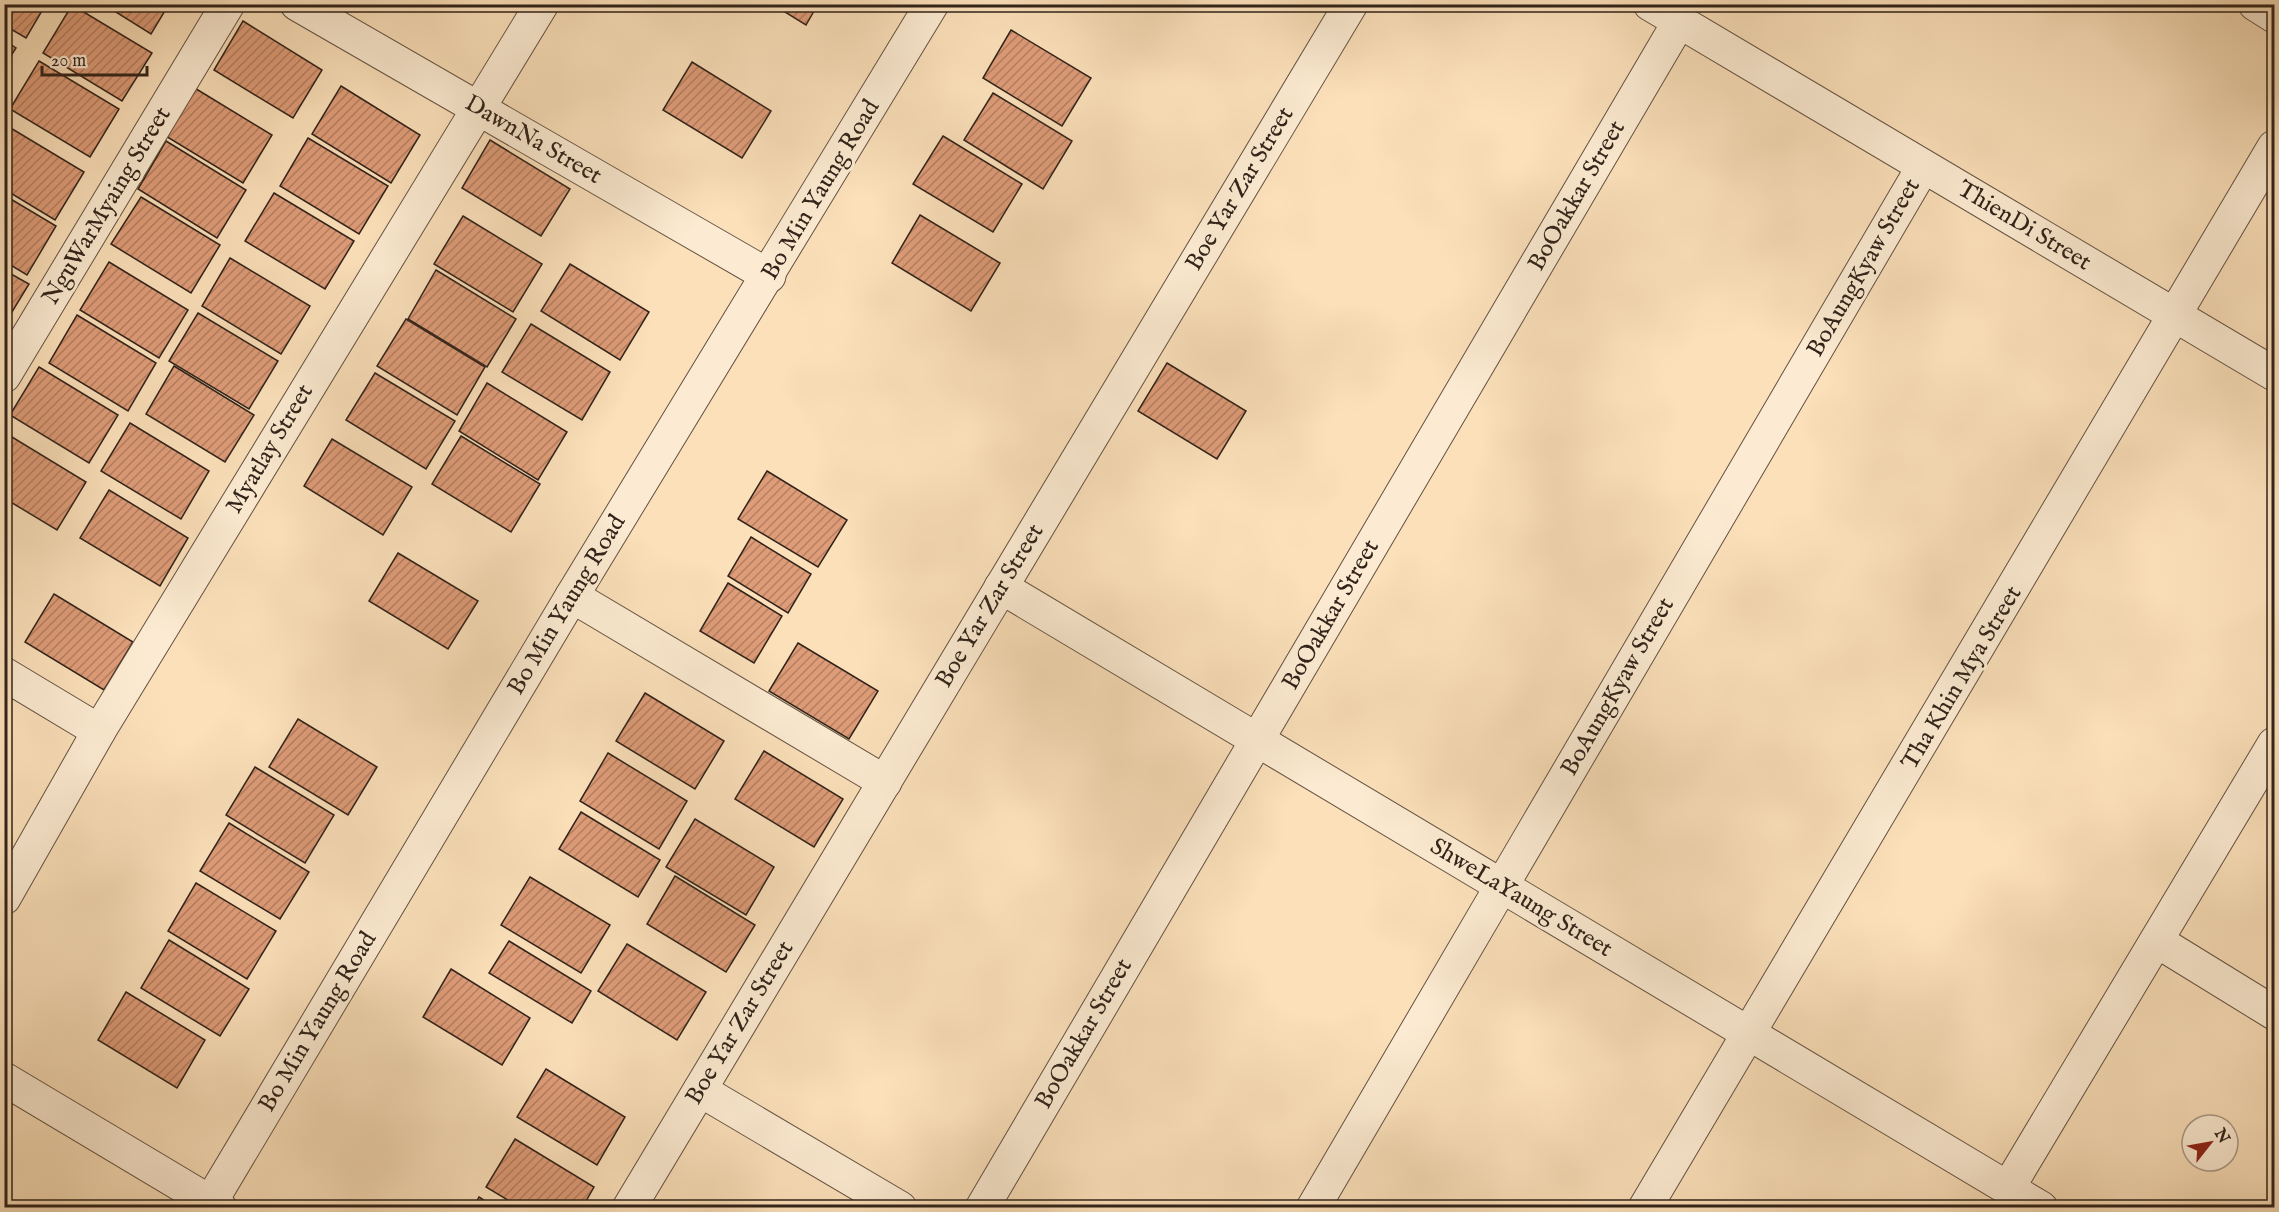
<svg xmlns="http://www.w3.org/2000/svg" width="2279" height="1212" viewBox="0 0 2279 1212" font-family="'IM FELL English',serif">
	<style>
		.building { fill: url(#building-hatch); stroke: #31231a; stroke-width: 1.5 }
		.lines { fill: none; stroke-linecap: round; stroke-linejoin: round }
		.minor-casing { stroke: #645242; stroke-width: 35 }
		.minor { stroke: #fcebd2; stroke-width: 33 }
		.labels { text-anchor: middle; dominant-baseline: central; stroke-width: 6; stroke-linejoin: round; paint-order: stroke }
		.street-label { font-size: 24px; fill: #31231a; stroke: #fcebd2 }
	</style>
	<defs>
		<pattern id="building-hatch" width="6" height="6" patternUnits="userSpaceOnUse" patternTransform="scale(1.5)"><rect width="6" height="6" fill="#de9c78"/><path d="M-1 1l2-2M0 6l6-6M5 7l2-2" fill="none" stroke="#b57f62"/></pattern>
	</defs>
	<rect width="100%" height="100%" fill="#fbe0ba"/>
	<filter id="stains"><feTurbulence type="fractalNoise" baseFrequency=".00333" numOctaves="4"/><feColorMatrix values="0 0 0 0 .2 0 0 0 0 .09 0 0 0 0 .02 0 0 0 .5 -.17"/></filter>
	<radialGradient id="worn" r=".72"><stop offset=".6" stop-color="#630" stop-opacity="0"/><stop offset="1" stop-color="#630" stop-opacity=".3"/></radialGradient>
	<g class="building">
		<path d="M 4,4 L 46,4 L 26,38 L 4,25 Z"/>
		<path d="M 103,4 L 169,4 L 151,34 Z"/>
		<path d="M 772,4 L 818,4 L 806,25 Z"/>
		<path d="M 72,5 L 152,53 L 122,101 L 43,53 Z"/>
		<path d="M 243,21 L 322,70 L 293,118 L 214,70 Z"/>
		<path d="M 1011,30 L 1091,78 L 1062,126 L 983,78 Z"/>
		<path d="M 4,40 L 16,48 L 4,67 Z"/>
		<path d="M 39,61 L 119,109 L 90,157 L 10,109 Z"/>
		<path d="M 692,62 L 771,111 L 742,158 L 663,110 Z"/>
		<path d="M 341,86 L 420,135 L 391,183 L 312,134 Z"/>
		<path d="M 193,87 L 272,135 L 243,183 L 164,135 Z"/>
		<path d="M 993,93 L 1072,141 L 1043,189 L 964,140 Z"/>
		<path d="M 4,124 L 84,172 L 55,220 L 4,189 Z"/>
		<path d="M 943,136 L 1022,184 L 993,232 L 913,184 Z"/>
		<path d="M 308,138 L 388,186 L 359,234 L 280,186 Z"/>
		<path d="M 490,140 L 570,189 L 541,236 L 462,188 Z"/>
		<path d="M 166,141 L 246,190 L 217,238 L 138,189 Z"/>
		<path d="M 274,193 L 354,241 L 325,289 L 245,241 Z"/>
		<path d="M 4,195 L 56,226 L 27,275 L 4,261 Z"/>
		<path d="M 141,197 L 220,245 L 191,293 L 111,244 Z"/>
		<path d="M 920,215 L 1000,263 L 971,311 L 892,263 Z"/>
		<path d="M 463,216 L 542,264 L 513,312 L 434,264 Z"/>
		<path d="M 230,258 L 310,306 L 281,354 L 202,306 Z"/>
		<path d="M 109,262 L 188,310 L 159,358 L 80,310 Z"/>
		<path d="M 570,264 L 649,312 L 620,360 L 541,311 Z"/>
		<path d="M 4,270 L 29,284 L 4,325 Z"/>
		<path d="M 436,270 L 516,319 L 487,367 L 408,319 Z"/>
		<path d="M 198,313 L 278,361 L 249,409 L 169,361 Z"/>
		<path d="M 77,315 L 156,363 L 128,411 L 49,363 Z"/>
		<path d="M 406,319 L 485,367 L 457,415 L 377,366 Z"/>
		<path d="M 531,324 L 610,372 L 582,420 L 502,372 Z"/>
		<path d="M 1167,363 L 1246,411 L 1217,459 L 1138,411 Z"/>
		<path d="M 174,366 L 254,415 L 225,462 L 146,414 Z"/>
		<path d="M 39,367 L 118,415 L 89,463 L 10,415 Z"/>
		<path d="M 375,373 L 455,421 L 426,469 L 346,420 Z"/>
		<path d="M 487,383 L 567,432 L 538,480 L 459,431 Z"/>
		<path d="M 130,423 L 209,471 L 181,519 L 101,471 Z"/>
		<path d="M 7,434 L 86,482 L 57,530 L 4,498 L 4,437 Z"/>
		<path d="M 461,436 L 540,484 L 511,532 L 432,484 Z"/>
		<path d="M 332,439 L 412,487 L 383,535 L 304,486 Z"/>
		<path d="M 767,471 L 847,520 L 818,567 L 738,519 Z"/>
		<path d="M 109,490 L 188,538 L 160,586 L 80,538 Z"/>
		<path d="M 751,537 L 811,574 L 788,613 L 728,576 Z"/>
		<path d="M 398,553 L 478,601 L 448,649 L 369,601 Z"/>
		<path d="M 728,583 L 782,616 L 754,663 L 700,631 Z"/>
		<path d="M 54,594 L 133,642 L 104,690 L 25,642 Z"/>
		<path d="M 798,643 L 878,691 L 849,739 L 769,691 Z"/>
		<path d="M 645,693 L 724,741 L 695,789 L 616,741 Z"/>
		<path d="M 298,719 L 377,767 L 348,815 L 269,767 Z"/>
		<path d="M 764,751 L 843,799 L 814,847 L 735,799 Z"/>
		<path d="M 608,753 L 687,801 L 659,849 L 580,801 Z"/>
		<path d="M 255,767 L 334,815 L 305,863 L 226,815 Z"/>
		<path d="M 581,812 L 660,860 L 638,897 L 559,849 Z"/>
		<path d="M 695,819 L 774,867 L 746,915 L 666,867 Z"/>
		<path d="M 229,823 L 309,872 L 280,919 L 200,871 Z"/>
		<path d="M 675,876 L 755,925 L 726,972 L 647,924 Z"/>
		<path d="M 530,877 L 610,925 L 581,973 L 501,925 Z"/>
		<path d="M 196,883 L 276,931 L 247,979 L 168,931 Z"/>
		<path d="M 169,940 L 249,989 L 220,1036 L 141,988 Z"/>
		<path d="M 509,941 L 591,991 L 572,1023 L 489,973 Z"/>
		<path d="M 627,944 L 706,992 L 677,1040 L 598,991 Z"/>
		<path d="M 451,969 L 530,1018 L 502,1065 L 423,1017 Z"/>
		<path d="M 126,992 L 205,1040 L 177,1088 L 98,1040 Z"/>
		<path d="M 546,1069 L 625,1117 L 597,1165 L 517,1117 Z"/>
		<path d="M 515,1139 L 594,1187 L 582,1208 L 521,1208 L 486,1187 Z"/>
		<path d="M 479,1197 L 496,1208 L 473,1208 Z"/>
	</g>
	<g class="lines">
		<g class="minor-casing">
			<g id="minor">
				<path d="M 297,4 L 769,276"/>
				<path d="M 1650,4 L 2274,374"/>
				<path d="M 2255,4 L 2274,16"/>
				<path d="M 4,376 L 228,4"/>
				<path d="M 1001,587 L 2041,1208"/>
				<path d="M 572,596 L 885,782"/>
				<path d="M 4,674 L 99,731"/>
				<path d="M 4,898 L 99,731 L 542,4"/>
				<path d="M 2157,941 L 2274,1013"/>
				<path d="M 4,1079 L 220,1208"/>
				<path d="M 700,1090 L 900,1208"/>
				<path d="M 2008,1188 L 2274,744"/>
				<path d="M 207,1208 L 572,596 L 932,4"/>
				<path d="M 629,1208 L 1351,4"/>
				<path d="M 982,1208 L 1679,22"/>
				<path d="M 1313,1208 L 1923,167"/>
				<path d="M 1645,1208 L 2274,147"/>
			</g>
		</g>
		<use href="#minor" class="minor"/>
	</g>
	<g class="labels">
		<g class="street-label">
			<text transform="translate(533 140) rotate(30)">DawnNa Street</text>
			<text transform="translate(1240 189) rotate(-59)">Boe Yar Zar Street</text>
			<text transform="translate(821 190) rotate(-59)">Bo Min Yaung Road</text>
			<text transform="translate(1577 196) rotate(-60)">BoOakkar Street</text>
			<text transform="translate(107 206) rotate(-59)">NguWarMyaing Street</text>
			<text transform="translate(2024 226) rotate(31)">ThienDi Street</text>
			<text transform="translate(1864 268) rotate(-60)">BoAungKyaw Street</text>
			<text transform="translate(270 449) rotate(-59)">Myatlay Street</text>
			<text transform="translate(567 605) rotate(-59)">Bo Min Yaung Road</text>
			<text transform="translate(990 606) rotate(-59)">Boe Yar Zar Street</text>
			<text transform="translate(1331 615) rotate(-60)">BoOakkar Street</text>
			<text transform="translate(1962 678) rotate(-59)">Tha Khin Mya Street</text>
			<text transform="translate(1618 687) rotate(-60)">BoAungKyaw Street</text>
			<text transform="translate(1521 898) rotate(31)">ShweLaYaung Street</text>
			<text transform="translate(318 1022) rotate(-59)">Bo Min Yaung Road</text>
			<text transform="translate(740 1023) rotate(-59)">Boe Yar Zar Street</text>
			<text transform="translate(1084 1034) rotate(-60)">BoOakkar Street</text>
		</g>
	</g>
	<rect width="2279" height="1212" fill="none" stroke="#fbe0ba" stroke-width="24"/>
	<rect x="6" y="6" width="2267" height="1200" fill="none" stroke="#31231a" stroke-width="3"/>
	<rect x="12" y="12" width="2255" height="1188" fill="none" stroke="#31231a" stroke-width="1.5"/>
	<g transform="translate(2210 1143) rotate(59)"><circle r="28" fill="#fcebd2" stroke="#ab9b88" stroke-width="1.5"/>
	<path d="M0-4.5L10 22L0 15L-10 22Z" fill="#8f2418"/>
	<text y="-9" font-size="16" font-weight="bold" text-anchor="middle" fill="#31231a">N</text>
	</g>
	<path d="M42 66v9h105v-9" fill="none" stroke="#31231a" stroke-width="3"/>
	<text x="51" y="66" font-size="18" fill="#31231a" stroke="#fcebd2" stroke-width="4.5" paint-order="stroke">20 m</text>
	<rect width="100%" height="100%" filter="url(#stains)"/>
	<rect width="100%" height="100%" fill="url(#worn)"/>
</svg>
